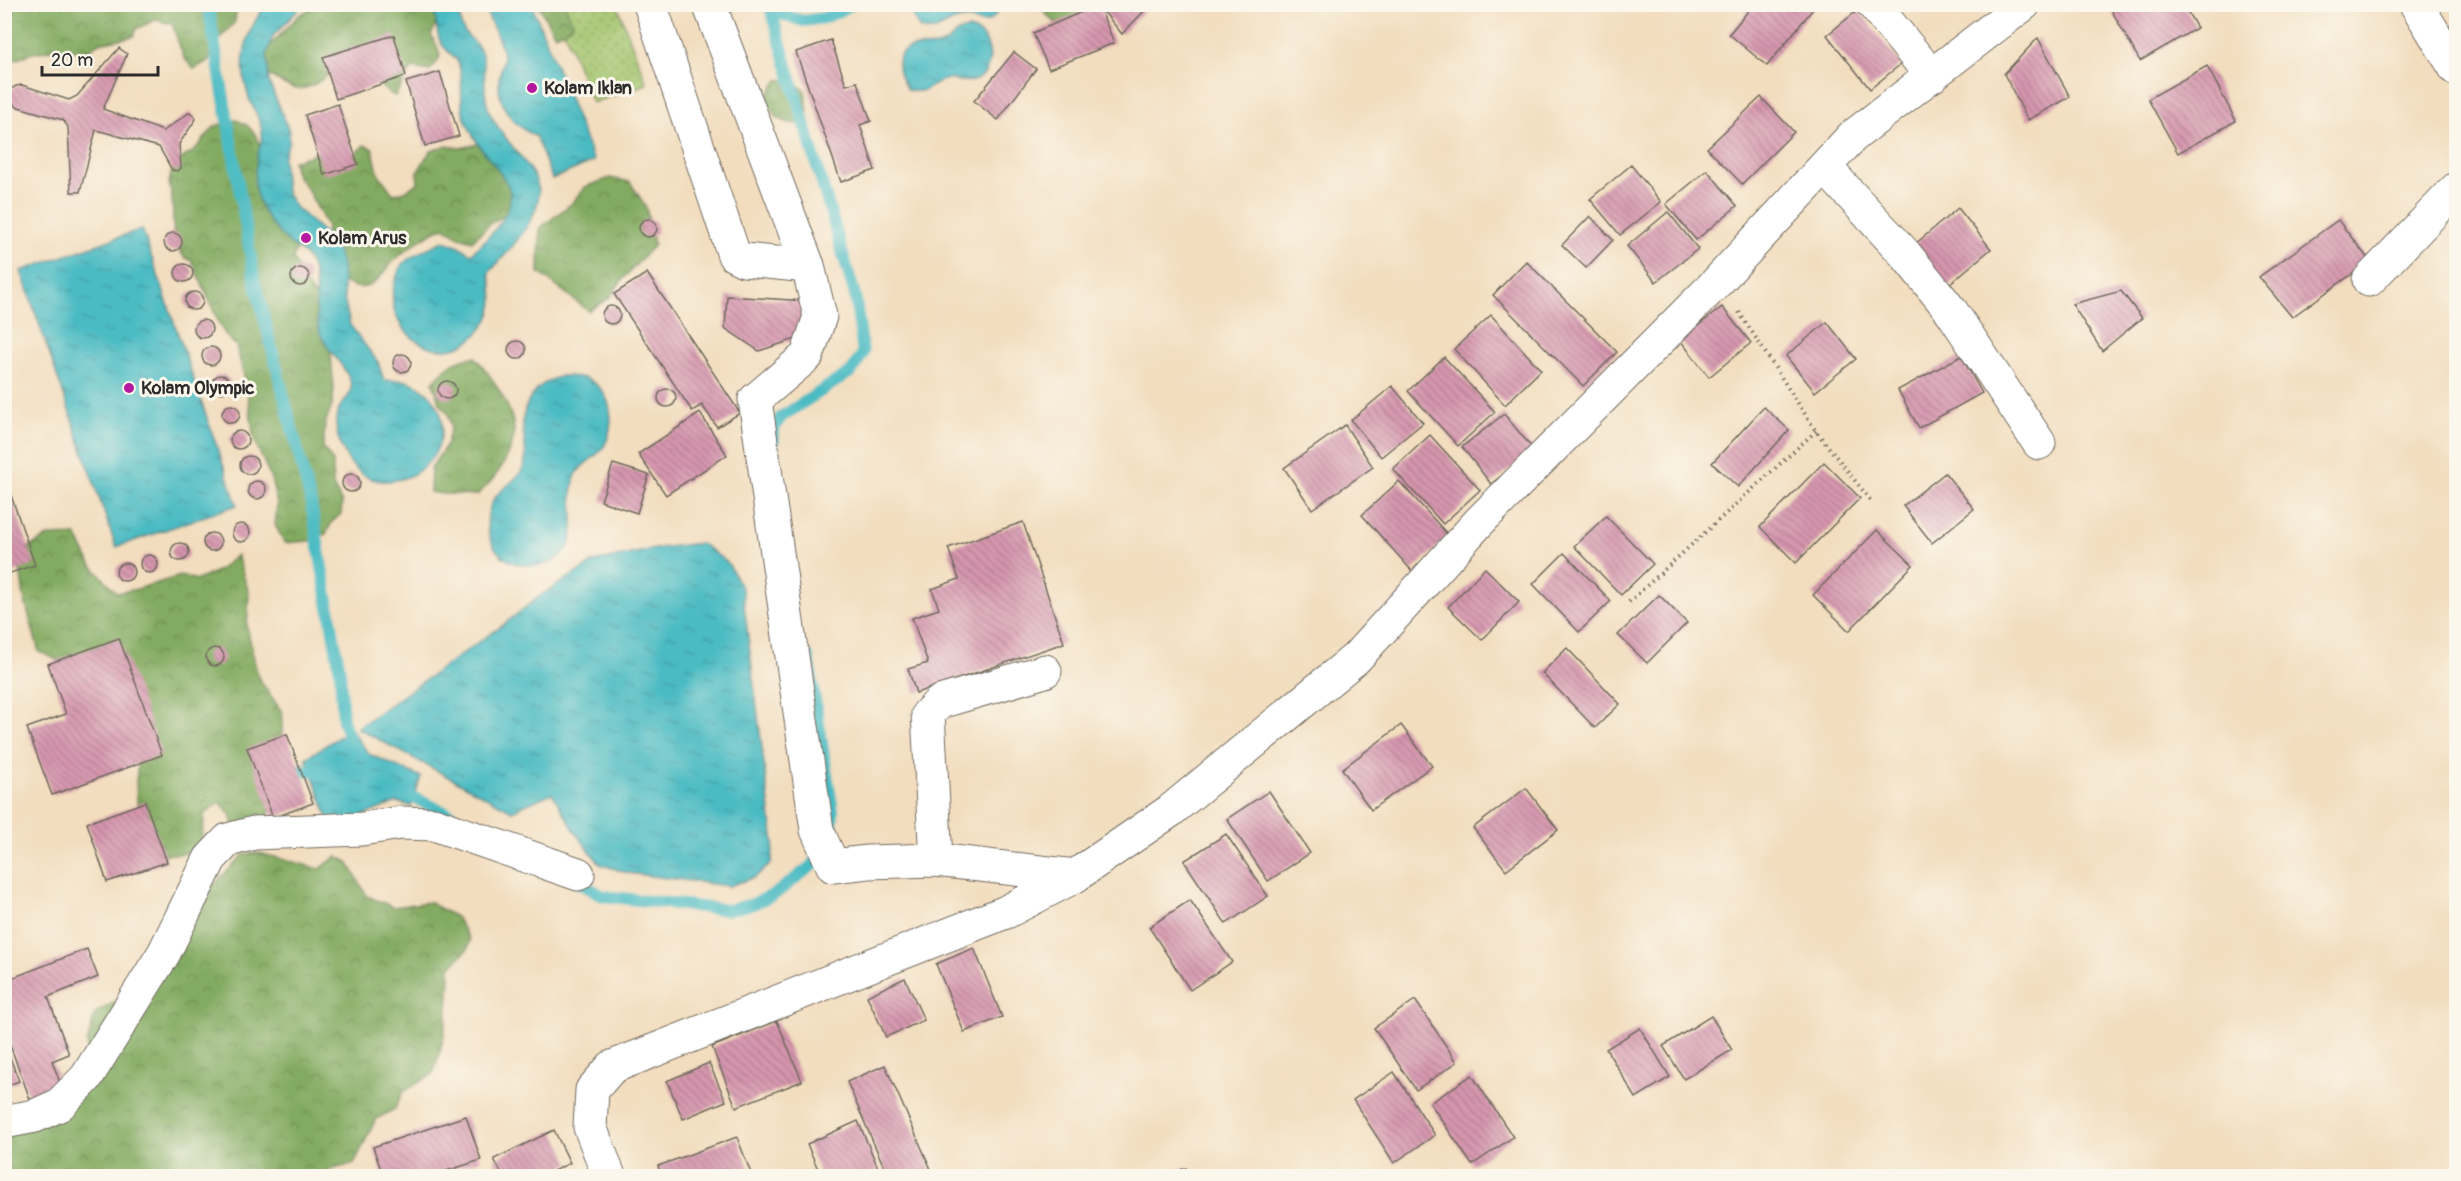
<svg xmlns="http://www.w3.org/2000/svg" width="2461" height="1181" viewBox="0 0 2461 1181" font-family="Pangolin,sans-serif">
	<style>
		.grass { fill: url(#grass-dots); stroke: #67784c; stroke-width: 1.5 }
		.forest { fill: url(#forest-crowns); stroke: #566a46; stroke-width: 1.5 }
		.water { fill: url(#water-ripples); stroke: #3c7377; stroke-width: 1.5 }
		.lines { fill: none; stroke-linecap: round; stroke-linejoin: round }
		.stream { stroke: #4cbbc3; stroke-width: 12 }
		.building { fill: url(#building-back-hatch) }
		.minor-casing { stroke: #71695e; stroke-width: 35 }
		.path { stroke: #71695e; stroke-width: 4; stroke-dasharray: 1.5 4.5; stroke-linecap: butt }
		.minor { stroke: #fff; stroke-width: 33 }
		.poi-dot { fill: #b5179e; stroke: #fbf7ec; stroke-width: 2 }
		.labels { text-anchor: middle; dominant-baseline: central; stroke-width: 6; stroke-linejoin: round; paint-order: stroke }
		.poi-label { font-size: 18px; font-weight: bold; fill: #2b2b2b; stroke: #fbf7ec; text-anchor: start }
	</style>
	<defs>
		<pattern id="grass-dots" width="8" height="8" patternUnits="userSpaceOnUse" patternTransform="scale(1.5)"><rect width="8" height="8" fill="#a3c46d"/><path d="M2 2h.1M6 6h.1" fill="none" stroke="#859f5a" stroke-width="1.8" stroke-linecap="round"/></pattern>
		<pattern id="forest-crowns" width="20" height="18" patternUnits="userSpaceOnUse" patternTransform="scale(1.5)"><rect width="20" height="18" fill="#82aa60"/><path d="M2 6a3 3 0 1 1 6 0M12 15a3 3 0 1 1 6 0" fill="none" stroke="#6b8b4f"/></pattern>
		<pattern id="water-ripples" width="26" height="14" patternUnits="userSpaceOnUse" patternTransform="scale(1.5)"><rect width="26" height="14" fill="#4cbbc3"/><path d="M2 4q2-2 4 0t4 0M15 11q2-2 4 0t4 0" fill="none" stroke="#3f989f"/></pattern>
		<pattern id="building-back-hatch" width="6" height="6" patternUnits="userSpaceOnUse" patternTransform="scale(1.5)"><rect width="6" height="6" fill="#d696ae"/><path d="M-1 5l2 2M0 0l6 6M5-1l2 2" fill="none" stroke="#ae7b8e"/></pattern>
	</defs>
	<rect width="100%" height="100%" fill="#fbf7ec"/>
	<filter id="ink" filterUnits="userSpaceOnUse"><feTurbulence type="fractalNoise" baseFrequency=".0167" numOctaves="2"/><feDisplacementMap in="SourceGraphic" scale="12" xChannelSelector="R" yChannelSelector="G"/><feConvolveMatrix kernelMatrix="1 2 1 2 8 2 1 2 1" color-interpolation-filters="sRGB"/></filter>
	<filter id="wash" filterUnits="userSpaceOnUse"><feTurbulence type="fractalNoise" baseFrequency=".008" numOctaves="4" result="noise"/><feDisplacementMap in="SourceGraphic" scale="24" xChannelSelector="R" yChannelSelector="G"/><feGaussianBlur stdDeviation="1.35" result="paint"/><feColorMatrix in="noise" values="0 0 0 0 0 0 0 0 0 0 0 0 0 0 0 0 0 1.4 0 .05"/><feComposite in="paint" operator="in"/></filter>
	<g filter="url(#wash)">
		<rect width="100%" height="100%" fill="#f2ddbe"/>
		<path class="grass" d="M 554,5 L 617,5 L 647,84 L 592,103 Z"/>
		<g class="forest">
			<path d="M 5,4 L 237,4 L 237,5 L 235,22 L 222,36 L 208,61 L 194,69 L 184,58 L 172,24 L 155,20 L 136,29 L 134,36 L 99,43 L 87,51 L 51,50 L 32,53 L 5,64 Z"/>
			<path d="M 440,4 L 440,16 L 431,35 C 441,54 445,56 429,71 L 412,68 L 395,96 L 386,91 L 372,77 L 340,66 C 325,76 309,95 290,87 C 280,83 271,75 261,71 L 262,54 L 299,15 L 317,5 Z"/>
			<path d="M 538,5 L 565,5 L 573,24 L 565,31 L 555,35 Z"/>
			<path d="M 1043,5 L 1089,5 L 1089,9 L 1058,25 L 1045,13 Z"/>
			<path d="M 778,80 L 793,80 L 805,91 L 808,112 L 796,124 C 776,121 772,115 767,96 Z"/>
			<path d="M 236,120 L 247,125 L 255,134 L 300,238 L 293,259 L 312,294 L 325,296 L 334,389 L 332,406 L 325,424 L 323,448 L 333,461 L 333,485 L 342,503 L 341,514 L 332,522 L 326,534 L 310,541 L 285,543 L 275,525 L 277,504 L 271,479 L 254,439 L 246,383 L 236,346 L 226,336 L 217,319 L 192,261 L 184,257 L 174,242 L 172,197 L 169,182 L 174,163 L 194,151 L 215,126 Z"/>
			<path d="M 486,142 L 509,166 L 514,210 L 491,223 L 472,241 L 459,237 L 444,227 C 426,234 411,246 397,258 C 385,268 376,291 356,287 C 351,287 345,282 339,280 L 325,245 L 327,226 L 306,187 L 296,175 L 293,161 L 323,151 L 350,159 L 364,145 L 373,149 L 378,173 L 393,194 L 405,191 L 418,183 L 417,173 L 430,151 L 447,145 L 460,148 Z"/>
			<path d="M 610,178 L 630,182 L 646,207 L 654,245 L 623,279 L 609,298 L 589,311 L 539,273 L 540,228 L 572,203 L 585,187 Z"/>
			<path d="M 475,357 C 489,373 514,408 514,431 C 514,454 494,481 477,495 L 443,494 L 430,492 L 431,468 L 447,444 L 451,426 L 448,414 L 439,402 L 433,382 C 446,367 455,358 475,357 Z"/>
			<path d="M 76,535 L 92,566 L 117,593 L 137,589 L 180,576 L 198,580 L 219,570 L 237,555 L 249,593 L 247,627 L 258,677 L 282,712 L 282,748 L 277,787 L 262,836 L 236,831 L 230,814 L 220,802 L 204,814 C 204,857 190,855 152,854 L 138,819 L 136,782 L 139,749 L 74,667 L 39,652 L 24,598 L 18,553 L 49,536 Z"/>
			<path d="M 260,853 L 320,869 L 337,856 L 348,862 L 367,896 L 393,907 L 429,902 L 456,917 L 470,940 L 467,950 L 450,967 C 450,1004 446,1039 433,1074 L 403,1092 L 395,1109 L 376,1119 L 354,1164 L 333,1169 L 318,1176 L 5,1176 L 5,1126 L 91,1081 L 87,1044 L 95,1013 L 138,990 L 197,902 L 244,854 Z"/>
		</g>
		<g class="water">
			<path d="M 266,5 L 303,5 L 273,36 L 267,54 L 269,82 L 289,131 L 289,142 L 283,158 L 286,192 L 295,207 L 323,232 L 335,247 L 342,264 L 344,298 L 350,325 L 378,362 L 384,380 C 391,381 400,379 407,381 C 464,400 447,477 389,481 C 375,482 363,477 353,466 C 341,452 330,426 340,407 C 345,399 353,394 351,384 C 346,365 327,352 320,333 C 311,309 323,275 304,254 C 300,250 293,247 289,243 C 276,231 264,215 258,199 C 253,188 255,170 257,158 C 258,149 263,142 262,132 C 261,120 253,109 249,98 C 237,63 244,33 266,5 Z"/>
			<path d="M 433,5 L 459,5 C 461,12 459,20 462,27 C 466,38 477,41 481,52 C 488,67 481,91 489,111 C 495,126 507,139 517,152 C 525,162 533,172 537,183 C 547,214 507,252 489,273 C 495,297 496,314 478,333 C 439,375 375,327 397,276 C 398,272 400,267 403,264 C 413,254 430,247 443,241 L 458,245 L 471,254 C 551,182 488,182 464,116 C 459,100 464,81 459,65 C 456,55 444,51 440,41 C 435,30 437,16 433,5 Z"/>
			<path d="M 500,5 L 532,5 L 594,161 L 552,179 L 536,137 C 513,125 497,106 499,78 C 500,71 504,62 503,55 C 501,41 491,24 486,11 Z"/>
			<path d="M 910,5 L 910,4 L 1002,5 C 987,35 975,15 957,20 C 940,26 940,34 920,29 L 913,17 Z"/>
			<path d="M 969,29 C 993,34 997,69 976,80 C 965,85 953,77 943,80 C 928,87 927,94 908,90 C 902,82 898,74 898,64 C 899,40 927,50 941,45 C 954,40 953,30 969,29 Z"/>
			<path d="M 142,229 L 237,505 L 116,547 L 21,271 Z"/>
			<path d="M 562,376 C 569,376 577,376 584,378 C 613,388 617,425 603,448 C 596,458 583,462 577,473 C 563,501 587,537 558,558 C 546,567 533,567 519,564 C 488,558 478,518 497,495 C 504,487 517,480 522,470 C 529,457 524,443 523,429 C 521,403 537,382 562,376 Z"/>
			<path d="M 701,543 L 728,563 L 742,589 L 774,843 L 771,864 L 755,877 L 729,886 L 628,873 L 600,864 L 576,833 L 552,793 L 512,811 L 357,728 L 503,625 L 541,595 L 594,562 L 659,548 Z"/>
			<path d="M 351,729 L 369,754 L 421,777 L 411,806 L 397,802 L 332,828 L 306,758 Z"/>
		</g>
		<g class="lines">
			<g class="stream">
				<path d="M 208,4 L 255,282 L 311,503 L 340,672 L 343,721 L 352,746"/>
				<path d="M 774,440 L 773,430 L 781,417 L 852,371 L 863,353 L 855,295 L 771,11 L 803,21 L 824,18 L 853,4"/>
				<path d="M 300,770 L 327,772"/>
				<path d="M 401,792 L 451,815"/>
				<path d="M 575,880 L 603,896 L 728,910 L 753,904 L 775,894 L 814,864 L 831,835 L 833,812 L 808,656"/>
			</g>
		</g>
		<g id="blocks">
			<g class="building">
				<path d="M 1100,4 L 1151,4 L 1122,34 L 1099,6 L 1114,43 L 1049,69 L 1033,33 Z"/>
				<path d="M 1754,4 L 1817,4 L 1767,66 L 1729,34 Z"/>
				<path d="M 2108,4 L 2183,4 L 2197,28 L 2140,61 Z"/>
				<path d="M 1858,10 L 1901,64 L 1870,89 L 1827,35 Z"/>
				<path d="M 2456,23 L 2456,38 L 2451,26 Z"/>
				<path d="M 394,35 L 406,76 L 336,99 L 323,57 Z"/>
				<path d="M 2038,38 L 2070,97 L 2028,120 L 2004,74 Z"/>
				<path d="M 831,40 L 846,85 L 857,82 L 871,121 L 860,125 L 875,170 L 841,182 L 796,52 Z"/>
				<path d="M 119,48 L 127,54 L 103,109 L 163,131 L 190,112 L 194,116 L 196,119 L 179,144 L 181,168 L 178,171 L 172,170 L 159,147 L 96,130 L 80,192 L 71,192 L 68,127 L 63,120 L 15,106 L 9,96 L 10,90 L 16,86 L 22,85 L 69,100 L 77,96 Z"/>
				<path d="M 1014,52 L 1036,69 L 998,120 L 974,101 Z"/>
				<path d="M 2207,66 L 2236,121 L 2178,153 L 2148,99 Z"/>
				<path d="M 440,72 L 459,136 L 425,146 L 406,82 Z"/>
				<path d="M 1761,97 L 1794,132 L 1742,184 L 1707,148 Z"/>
				<path d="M 338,104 L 358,164 L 324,175 L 305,115 Z"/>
				<path d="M 1631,165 L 1661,202 L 1620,235 L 1590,199 Z"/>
				<path d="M 1707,170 L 1737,206 L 1696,240 L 1666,204 Z"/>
				<path d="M 1958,208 L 1991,249 L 1947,286 L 1914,245 Z"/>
				<path d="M 1668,212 L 1698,249 L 1656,282 L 1627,246 Z"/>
				<path d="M 1590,216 L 1613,240 L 1586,268 L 1562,245 Z"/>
				<circle cx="648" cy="228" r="9"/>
				<path d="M 2338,220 L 2370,261 L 2292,317 L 2259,277 Z"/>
				<circle cx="173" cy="242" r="9"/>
				<path d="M 1526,261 L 1617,352 L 1583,386 L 1493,295 Z"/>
				<circle cx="184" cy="273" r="9"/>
				<circle cx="300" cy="277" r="9"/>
				<path d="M 647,273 L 740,413 L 717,427 L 702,405 L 692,411 L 614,294 Z"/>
				<path d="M 2121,291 L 2142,318 L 2102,351 L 2072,304 Z"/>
				<circle cx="194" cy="301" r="9"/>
				<path d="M 727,296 L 807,301 L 805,336 L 759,351 L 725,328 Z"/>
				<circle cx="611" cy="315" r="9"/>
				<path d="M 1722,307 L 1751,343 L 1709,377 L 1680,340 Z"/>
				<path d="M 1491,315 L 1541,370 L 1505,405 L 1454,349 Z"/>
				<circle cx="203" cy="329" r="9"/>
				<path d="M 1827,322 L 1856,359 L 1815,392 L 1786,356 Z"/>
				<circle cx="517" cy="350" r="9"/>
				<circle cx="211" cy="356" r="9"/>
				<circle cx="402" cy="363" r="9"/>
				<path d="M 1961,356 L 1982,393 L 1919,428 L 1898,390 Z"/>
				<path d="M 1444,357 L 1495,412 L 1458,446 L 1408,391 Z"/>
				<circle cx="221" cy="384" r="9"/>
				<circle cx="447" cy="390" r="9"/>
				<path d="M 1392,386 L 1423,423 L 1381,457 L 1351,420 Z"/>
				<circle cx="667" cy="398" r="9"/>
				<circle cx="231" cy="414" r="9"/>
				<path d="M 1764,407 L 1789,430 L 1738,487 L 1712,463 Z"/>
				<path d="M 700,413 L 727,455 L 666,495 L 638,454 Z"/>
				<path d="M 1504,414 L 1534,450 L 1491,484 L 1462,447 Z"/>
				<path d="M 1345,425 L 1373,467 L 1312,509 L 1284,468 Z"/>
				<circle cx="239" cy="440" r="9"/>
				<path d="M 1430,435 L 1480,490 L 1443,524 L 1393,469 Z"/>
				<circle cx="249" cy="465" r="9"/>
				<path d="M 1824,462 L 1860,498 L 1796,563 L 1760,527 Z"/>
				<path d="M 613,464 L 649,475 L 637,513 L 601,501 Z"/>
				<path d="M 1945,473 L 1974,509 L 1932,543 L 1903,506 Z"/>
				<circle cx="351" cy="483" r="9"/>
				<path d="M 4,475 L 35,565 L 4,575 Z"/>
				<path d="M 1399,481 L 1449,536 L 1412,571 L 1362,515 Z"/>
				<circle cx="257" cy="490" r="9"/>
				<path d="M 1606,516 L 1653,564 L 1621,595 L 1574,546 Z"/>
				<path d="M 1023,522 L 1064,643 L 916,693 L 908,669 L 928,663 L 912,618 L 939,609 L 932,589 L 959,579 L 948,548 Z"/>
				<circle cx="241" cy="533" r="9"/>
				<path d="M 1877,530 L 1913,565 L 1849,631 L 1813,595 Z"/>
				<circle cx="212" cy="542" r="9"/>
				<circle cx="180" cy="552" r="9"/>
				<path d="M 1564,553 L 1611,601 L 1579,632 L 1533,584 Z"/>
				<circle cx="149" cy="564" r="9"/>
				<circle cx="125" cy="572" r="9"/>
				<path d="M 1485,568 L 1519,602 L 1482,640 L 1448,607 Z"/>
				<path d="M 1659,595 L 1687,623 L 1647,663 L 1618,635 Z"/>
				<path d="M 119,638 L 162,755 L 52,795 L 27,728 L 66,714 L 48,664 Z"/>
				<path d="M 1567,648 L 1620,704 L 1595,728 L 1542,673 Z"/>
				<circle cx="215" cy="657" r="9"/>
				<path d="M 1401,725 L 1432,766 L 1371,810 L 1342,769 Z"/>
				<path d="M 287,734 L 313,803 L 273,818 L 247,748 Z"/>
				<path d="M 1526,788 L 1558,830 L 1506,870 L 1473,828 Z"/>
				<path d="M 1269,791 L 1310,853 L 1268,881 L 1227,819 Z"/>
				<path d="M 145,802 L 167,862 L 107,882 L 87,823 Z"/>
				<path d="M 1226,834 L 1268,896 L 1226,924 L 1184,861 Z"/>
				<path d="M 1190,900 L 1232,962 L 1190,990 L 1149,927 Z"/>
				<path d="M 974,948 L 1002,1017 L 964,1032 L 936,964 Z"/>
				<path d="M 87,949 L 98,977 L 48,997 L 69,1054 L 52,1061 L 65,1096 L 33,1107 L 4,1029 L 4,981 Z"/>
				<path d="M 905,978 L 924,1020 L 886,1037 L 867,996 Z"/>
				<path d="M 1415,1000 L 1457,1062 L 1416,1090 L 1374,1028 Z"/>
				<path d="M 1711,1016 L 1732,1050 L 1684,1079 L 1663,1046 Z"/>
				<path d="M 777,1021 L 802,1081 L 736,1107 L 712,1047 Z"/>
				<path d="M 1640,1028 L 1670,1077 L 1636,1098 L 1606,1049 Z"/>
				<path d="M 4,1042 L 19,1081 L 4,1087 Z"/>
				<path d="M 709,1063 L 726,1101 L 683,1119 L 667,1081 Z"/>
				<path d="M 885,1065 L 934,1176 L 888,1176 L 847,1082 Z"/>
				<path d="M 1394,1072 L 1435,1135 L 1394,1163 L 1353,1100 Z"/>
				<path d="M 1472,1075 L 1513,1137 L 1472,1165 L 1430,1103 Z"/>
				<path d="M 466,1116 L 481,1160 L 440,1173 L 442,1176 L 383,1176 L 373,1147 Z"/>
				<path d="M 858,1121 L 879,1170 L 865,1176 L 821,1176 L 807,1144 Z"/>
				<path d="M 554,1130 L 570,1163 L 543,1176 L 503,1176 L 494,1159 Z"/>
				<path d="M 737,1137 L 752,1176 L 661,1176 L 658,1166 Z"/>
				<path d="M 1186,1168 L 1190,1176 L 1166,1176 Z"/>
			</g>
		</g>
	</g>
	<g filter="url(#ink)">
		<use href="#blocks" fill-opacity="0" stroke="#71695e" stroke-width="1.5"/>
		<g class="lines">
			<g class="minor-casing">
				<g id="minor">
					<path d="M 650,4 L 734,255 L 744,260 L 808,266"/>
					<path d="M 709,4 L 808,266 L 820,316 L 807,356 L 755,400 L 817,830 L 833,866 L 868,862 L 936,860 L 1075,876"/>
					<path d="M 1873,4 L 1932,76"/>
					<path d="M 2416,4 L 2456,69"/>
					<path d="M 1825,167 L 1906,255 L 1952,312 L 2039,443"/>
					<path d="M 2369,280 L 2456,189"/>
					<path d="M 936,860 L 928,714 L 940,702 L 1045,671"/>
					<path d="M 4,1122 L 35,1116 L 59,1105 L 86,1078 L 164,953 L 210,859 L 228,840 L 254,833 L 362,829 L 401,823 L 434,824 L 578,874"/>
					<path d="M 609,1176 L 590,1127 L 592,1090 L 612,1067 L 1006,912 L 1075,876 L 1170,811 L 1356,658 L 1479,522 L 1718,281 L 1852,137 L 2024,4"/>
				</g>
			</g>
			<g class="path">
				<path d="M 1739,312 L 1816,431 L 1871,501"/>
				<path d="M 1629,602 L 1816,431"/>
			</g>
			<use href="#minor" class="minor"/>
		</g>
	</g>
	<g class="poi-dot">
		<circle cx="532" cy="88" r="6"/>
		<circle cx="306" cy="238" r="6"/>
		<circle cx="129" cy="388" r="6"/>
	</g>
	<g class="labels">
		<g class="poi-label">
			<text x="544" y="88">Kolam Iklan</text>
			<text x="318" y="238">Kolam Arus</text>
			<text x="141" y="388">Kolam Olympic</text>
		</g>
	</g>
	<rect width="2461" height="1181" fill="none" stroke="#fbf7ec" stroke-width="24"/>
	<path d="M42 66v9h116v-9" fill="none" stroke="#2b2b2b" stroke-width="3"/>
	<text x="51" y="66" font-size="18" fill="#2b2b2b" stroke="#fbf7ec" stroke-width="4.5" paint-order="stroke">20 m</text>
</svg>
